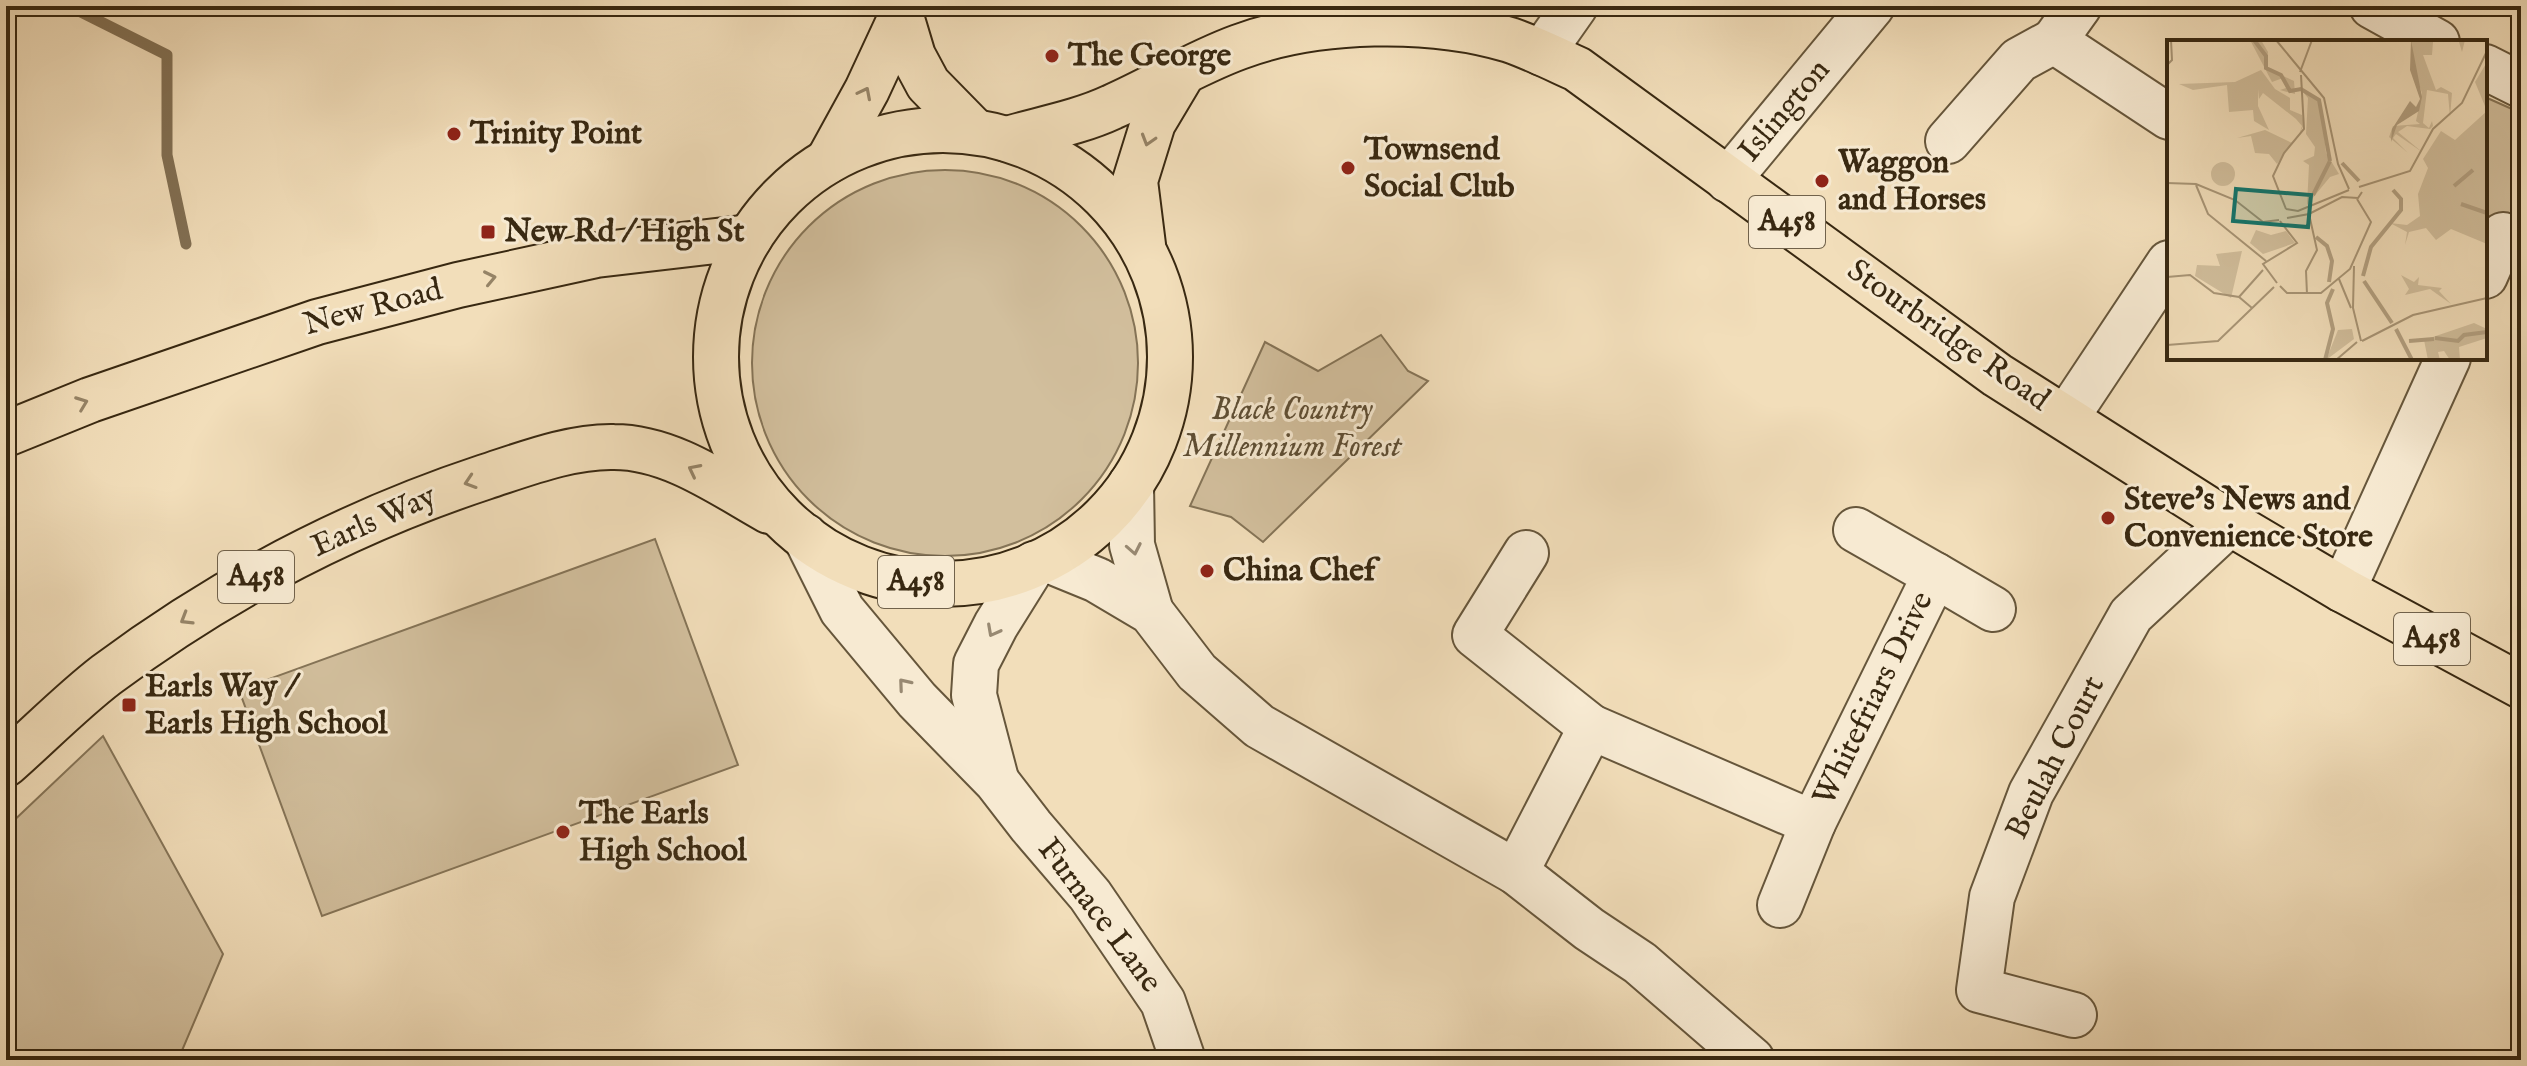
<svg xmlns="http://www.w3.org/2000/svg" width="2527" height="1066" viewBox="0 0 2527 1066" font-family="'IM FELL English',serif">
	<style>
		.green { fill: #d2bf9d; stroke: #857457; stroke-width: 2 }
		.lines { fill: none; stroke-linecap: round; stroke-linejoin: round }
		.stream { stroke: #827054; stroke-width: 11 }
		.minor-casing { stroke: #66563b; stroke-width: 48 }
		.major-casing { stroke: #382811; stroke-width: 48 }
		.highway-casing { stroke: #382811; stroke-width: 48 }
		.minor { stroke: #f7ead2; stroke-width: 44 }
		.major { stroke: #f2deba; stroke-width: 44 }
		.highway { stroke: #f2deba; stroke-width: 44 }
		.oneway { stroke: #958366 }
		.oneway2 { stroke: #988972 }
		.poi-dot { fill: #8f2418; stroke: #f7ead2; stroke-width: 3 }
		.labels { text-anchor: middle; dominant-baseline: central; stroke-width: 6; stroke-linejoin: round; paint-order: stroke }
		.shield { fill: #f7ead2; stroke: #71624b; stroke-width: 2 }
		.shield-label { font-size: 30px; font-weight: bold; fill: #382811 }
		.poi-label { font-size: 32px; font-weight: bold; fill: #382811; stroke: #f7ead2; text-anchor: start }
		.street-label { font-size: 32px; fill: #382811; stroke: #f7ead2 }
		.park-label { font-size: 32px; font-style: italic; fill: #5e4e34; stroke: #f7ead2 }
		.inset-river { fill: none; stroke: #b3a081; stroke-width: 4 }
		.inset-road { fill: none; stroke: #a89576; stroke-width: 2 }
		.view { fill: #0f766e; fill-opacity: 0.15; stroke: #0f766e; stroke-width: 4 }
		.inset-edge { fill: none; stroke: #382811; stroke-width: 4 }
	</style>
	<rect width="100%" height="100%" fill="#f2deba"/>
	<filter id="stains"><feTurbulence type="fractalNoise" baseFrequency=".0025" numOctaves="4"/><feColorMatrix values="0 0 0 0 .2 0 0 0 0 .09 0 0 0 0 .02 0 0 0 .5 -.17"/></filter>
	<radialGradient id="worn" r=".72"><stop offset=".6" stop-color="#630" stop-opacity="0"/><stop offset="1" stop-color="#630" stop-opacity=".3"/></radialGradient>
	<g class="green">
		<path d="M 2485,97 L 2521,113 L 2521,236 L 2485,218 Z"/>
		<circle cx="945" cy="363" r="193"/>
		<path d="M 1381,335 L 1408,371 L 1428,381 L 1263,542 L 1231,517 L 1190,506 L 1265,342 L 1318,371 Z"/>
		<path d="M 655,539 L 738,765 L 322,916 L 239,690 Z"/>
		<path d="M 103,736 L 223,954 L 178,1060 L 6,1060 L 6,828 Z"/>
	</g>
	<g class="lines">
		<path class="stream" d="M 69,6 L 167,55 L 167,155 L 186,244"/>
		<g class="minor-casing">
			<g id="minor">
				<path d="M 2372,6 L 2437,42"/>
				<path d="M 2054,41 L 2079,6"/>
				<path d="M 1542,53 L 1575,6"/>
				<path d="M 2485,67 L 2521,85"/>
				<path d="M 1948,141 L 2019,60 L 2054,41 L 2169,117"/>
				<path d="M 1728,180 L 1872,6"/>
				<path d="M 2485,276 L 2503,235"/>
				<path d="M 2066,418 L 2169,263"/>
				<path d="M 1131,484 L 1132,545 L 1151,612"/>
				<path d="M 805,536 L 842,610 L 917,700 L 997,782 L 1031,826 L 1090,895 L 1163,1002 L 1183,1060"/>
				<path d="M 1526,553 L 1475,635 L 1591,727"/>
				<path d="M 1048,560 L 1097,580 L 1151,612 L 1197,672 L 1259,726 L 1516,872 L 1589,929 L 1640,963 L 1752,1060"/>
				<path d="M 1935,575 L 1993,609"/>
				<path d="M 2343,590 L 2448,358"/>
				<path d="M 996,779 L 974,695 L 976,664 L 996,625 L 1034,564"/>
				<path d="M 1516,872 L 1591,727 L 1813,823 L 1935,575 L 1856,530"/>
				<path d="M 1780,905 L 1813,823"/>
				<path d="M 2074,1015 L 1979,990 L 1992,897 L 2031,793 L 2131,615 L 2230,523"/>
			</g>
		</g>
		<g class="major-casing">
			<g id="major">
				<path d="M 898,6 L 913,56 L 928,84 L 975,132"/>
				<path d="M 828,161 L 867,90 L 900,19"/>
			</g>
		</g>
		<g class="highway-casing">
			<g id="highway">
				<circle cx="943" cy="357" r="227"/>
				<path d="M 1007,139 C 1042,129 1080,122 1112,107 C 1155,88 1195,63 1239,47 C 1317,18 1430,16 1510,40 C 1533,48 1555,59 1577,69 L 1997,375 L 2230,523 L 2343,590 L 2521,686"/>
				<path d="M 1143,245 L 1135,181 L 1153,123 L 1184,71"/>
				<path d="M 6,434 L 90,400 L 317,322 L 458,285 L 596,255 L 750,237"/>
				<path d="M 6,764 C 39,735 71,702 106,675 C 220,590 349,522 485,477 C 525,464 571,446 614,447 C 670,447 721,484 769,511"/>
			</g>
		</g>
		<use href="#minor" class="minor"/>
		<use href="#major" class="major"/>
		<use href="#highway" class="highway"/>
	</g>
	<defs><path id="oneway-chevron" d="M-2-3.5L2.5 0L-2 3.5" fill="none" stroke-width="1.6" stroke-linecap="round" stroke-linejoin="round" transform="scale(2)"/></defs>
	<g class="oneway">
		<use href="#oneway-chevron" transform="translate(865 93) rotate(-63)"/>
		<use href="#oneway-chevron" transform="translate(1148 140) rotate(107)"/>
		<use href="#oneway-chevron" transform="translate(490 278) rotate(-12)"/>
		<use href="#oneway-chevron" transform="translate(82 403) rotate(-21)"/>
		<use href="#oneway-chevron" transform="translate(694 470) rotate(-153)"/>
		<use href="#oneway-chevron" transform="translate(470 482) rotate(162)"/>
		<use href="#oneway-chevron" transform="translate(186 619) rotate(149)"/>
	</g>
	<g class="oneway2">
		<use href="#oneway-chevron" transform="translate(1134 549) rotate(79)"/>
		<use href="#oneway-chevron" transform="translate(993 631) rotate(118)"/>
		<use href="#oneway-chevron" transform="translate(904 684) rotate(-130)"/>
	</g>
	<g class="poi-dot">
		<circle cx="1052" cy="56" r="8"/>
		<circle cx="454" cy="134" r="8"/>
		<circle cx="1348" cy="168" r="8"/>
		<circle cx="1822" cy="181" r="8"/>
		<rect x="480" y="224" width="16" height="16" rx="4"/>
		<circle cx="2108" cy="518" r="8"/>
		<circle cx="1207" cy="571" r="8"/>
		<rect x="121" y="697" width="16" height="16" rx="4"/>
		<circle cx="563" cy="832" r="8"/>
	</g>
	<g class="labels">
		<g class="shield">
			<rect x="1749" y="196" width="76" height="52" rx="6"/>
			<rect x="218" y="551" width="76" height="52" rx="6"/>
			<rect x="878" y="556" width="76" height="52" rx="6"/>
			<rect x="2394" y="613" width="76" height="52" rx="6"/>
		</g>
		<g class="shield-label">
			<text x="1787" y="222">A458</text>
			<text x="256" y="577">A458</text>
			<text x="916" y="582">A458</text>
			<text x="2432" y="639">A458</text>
		</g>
		<g class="poi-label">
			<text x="1068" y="56">The George</text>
			<text x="470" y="134">Trinity Point</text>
			<text x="1364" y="150">Townsend<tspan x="1364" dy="37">Social Club</tspan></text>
			<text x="1838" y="163">Waggon<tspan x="1838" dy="37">and Horses</tspan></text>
			<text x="504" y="232">New Rd / High St</text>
			<text x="2124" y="500">Steve's News and<tspan x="2124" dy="37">Convenience Store</tspan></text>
			<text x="1223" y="571">China Chef</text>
			<text x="145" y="687">Earls Way /<tspan x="145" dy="37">Earls High School</tspan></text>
			<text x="579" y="814">The Earls<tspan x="579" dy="37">High School</tspan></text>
		</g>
		<g class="street-label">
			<text transform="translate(1785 111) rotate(-50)">Islington</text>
			<text transform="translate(373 308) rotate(-15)">New Road</text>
			<text transform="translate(1948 336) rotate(35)">Stourbridge Road</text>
			<text transform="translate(374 522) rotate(-24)">Earls Way</text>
			<text transform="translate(1874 699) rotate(-64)">Whitefriars Drive</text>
			<text transform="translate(2056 758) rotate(-63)">Beulah Court</text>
			<text transform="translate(1099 916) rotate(53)">Furnace Lane</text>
		</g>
		<g class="park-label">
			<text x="1292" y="410">Black Country<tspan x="1292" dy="37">Millennium Forest</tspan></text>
		</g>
	</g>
	<g transform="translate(2167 40)">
		<rect width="320" height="320" fill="#f2deba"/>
		<path d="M 83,0 L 94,0 L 101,12 L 99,28 L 127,41 L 128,54 L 113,50 L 119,48 L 116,38 L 105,42 ZM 244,0 L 298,0 L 295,12 L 292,2 L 266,2 L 265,15 L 256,15 L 269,50 L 274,47 L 285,53 L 283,77 L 281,54 L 260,50 L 256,83 L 262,88 L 265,81 L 266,86 L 263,89 L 240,86 L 231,92 L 255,112 L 229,94 L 226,98 L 241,113 L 222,97 L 226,86 L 253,84 L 249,81 L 255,53 L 245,25 ZM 320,22 L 320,204 L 284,189 L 269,200 L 259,188 L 242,192 L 238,205 L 240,192 L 223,183 L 240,185 L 253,176 L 251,154 L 261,128 L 256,119 L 274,91 L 288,100 L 320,71 L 308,42 ZM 94,30 L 108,49 L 123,58 L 123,70 L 135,75 L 137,84 L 132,95 L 135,86 L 129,79 L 96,53 L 92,59 L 91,49 L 91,66 L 102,90 L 87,81 L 86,70 L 62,72 L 60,45 L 26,50 L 12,44 L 68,42 ZM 132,47 L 154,62 L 159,113 L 172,134 L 163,137 L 140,165 L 142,125 L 136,121 L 147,116 L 148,107 L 139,94 L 141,58 ZM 98,90 L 125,103 L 110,124 L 102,114 L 88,113 L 84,96 L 70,98 ZM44 134a12 12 0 1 1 24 0a12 12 0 1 1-24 0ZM 89,190 L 104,195 L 119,191 L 128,203 L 96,214 L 83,203 ZM 75,211 L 64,258 L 28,236 L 30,225 L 53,226 L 49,214 ZM 234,235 L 247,242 L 252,237 L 251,245 L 275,248 L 272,251 L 284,264 L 263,249 L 238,255 L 242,249 ZM 307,283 L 320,289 L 320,298 L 292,307 L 293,320 L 283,320 L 277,311 L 271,312 L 273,320 L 261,320 L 257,300 ZM 185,289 L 187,299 L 159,320 L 171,290 Z" fill="#d2bf9d"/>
		<path d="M 244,0 L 255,57 L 252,71 L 230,85 L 224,102 L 225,89 L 243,61 L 249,67 L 253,59 L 243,30 Z" fill="#b3a081"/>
		<path class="inset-river" d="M 87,0 L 99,16 L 99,28 L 114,35 L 123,51 L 134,49 L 152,60 L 163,121M 175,123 L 192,141M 287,146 L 306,130M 146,155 L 163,121M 294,164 L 320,173M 149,197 L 160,206 L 165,221 L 162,242M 196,236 L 204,207 L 234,170 L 234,159 L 226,150M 197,241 L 225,283M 229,289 L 245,320M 268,298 L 291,301 L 297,295 L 320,292M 242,301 L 267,299M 158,320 L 166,289 L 160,263 L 166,249"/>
		<path class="inset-road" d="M 109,0 L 157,58 L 171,124 L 182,149M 0,25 L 5,20 L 4,0M 133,32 L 145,0M 0,143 L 29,144 L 68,160 L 96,182 L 112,180M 29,145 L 41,174 L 99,221M 192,147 L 243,131 L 266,89 L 295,63 L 320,11M 119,169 L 106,136 L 117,113 L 137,89 L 134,35M 119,169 L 131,171 L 182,150M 120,178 L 142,174 L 175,157 L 191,158 L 195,152M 187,226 L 186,268 L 194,301M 0,237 L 23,235 L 47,253 L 72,257 L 85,268M 172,239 L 184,268M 110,243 L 96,224 L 130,203 L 113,181M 113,246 L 120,253 L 154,253 L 183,229 L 204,182 L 190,159M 140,254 L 139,231 L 150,210 L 142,174M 72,257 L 96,230M 195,301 L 246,275 L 320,258M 0,305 L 51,301 L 107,247M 169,320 L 190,302"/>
		<path class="view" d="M 69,149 L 144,155 L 141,187 L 66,181 Z"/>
		<rect width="320" height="320" class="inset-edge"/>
	</g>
	<rect width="2527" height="1066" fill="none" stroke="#f2deba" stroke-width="32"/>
	<rect x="8" y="8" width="2511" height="1050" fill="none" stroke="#382811" stroke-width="4"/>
	<rect x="16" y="16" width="2495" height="1034" fill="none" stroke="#382811" stroke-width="2"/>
	<rect width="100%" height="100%" filter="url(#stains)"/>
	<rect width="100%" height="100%" fill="url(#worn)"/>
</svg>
